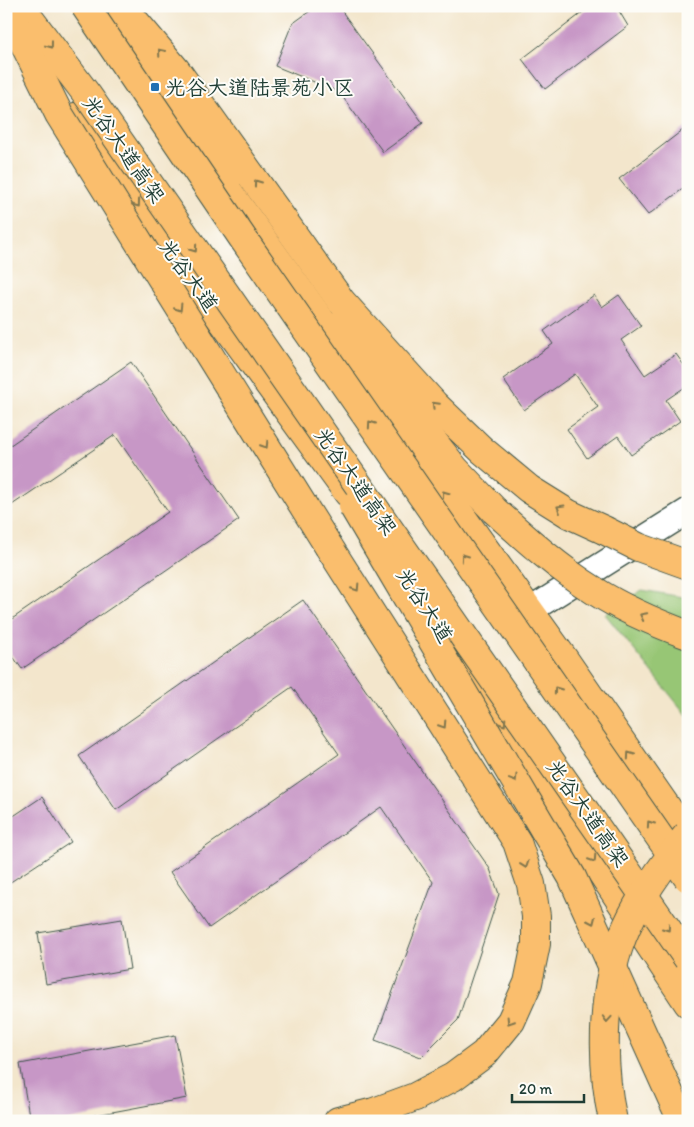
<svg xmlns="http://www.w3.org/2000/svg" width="694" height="1127" viewBox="0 0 694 1127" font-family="Itim,'LXGW WenKai TC',sans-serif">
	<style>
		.green { fill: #97c675; stroke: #5b8254 }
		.building { fill: #c797c6 }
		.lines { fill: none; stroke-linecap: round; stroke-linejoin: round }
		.minor-casing { stroke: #3f564b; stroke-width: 28 }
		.major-casing { stroke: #3f564b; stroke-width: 30 }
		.highway-casing { stroke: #3f564b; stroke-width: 30 }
		.minor { stroke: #fff; stroke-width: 25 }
		.major { stroke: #fabe6d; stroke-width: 28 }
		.highway { stroke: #fabe6d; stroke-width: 28 }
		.highway-bridge-casing { stroke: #3f564b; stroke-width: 30; stroke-linecap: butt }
		.highway-bridge { stroke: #fabe6d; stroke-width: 28 }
		.oneway { stroke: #82774e }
		.poi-dot { fill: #1f6fb2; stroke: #fdfcf7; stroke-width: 2 }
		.labels { text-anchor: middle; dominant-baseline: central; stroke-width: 4; stroke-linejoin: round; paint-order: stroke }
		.poi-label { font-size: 21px; fill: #1f3d34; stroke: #fdfcf7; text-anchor: start }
		.street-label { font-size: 21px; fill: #1f3d34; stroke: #fdfcf7 }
	</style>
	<rect width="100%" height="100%" fill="#fdfcf7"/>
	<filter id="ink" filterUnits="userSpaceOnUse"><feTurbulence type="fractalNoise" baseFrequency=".02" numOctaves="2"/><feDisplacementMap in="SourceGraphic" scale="10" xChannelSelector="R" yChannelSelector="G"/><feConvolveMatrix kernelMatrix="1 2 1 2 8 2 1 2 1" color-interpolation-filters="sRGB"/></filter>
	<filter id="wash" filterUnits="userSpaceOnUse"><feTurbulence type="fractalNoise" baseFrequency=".0096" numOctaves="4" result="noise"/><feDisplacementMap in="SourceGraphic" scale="20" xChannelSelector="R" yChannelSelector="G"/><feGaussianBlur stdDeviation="1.12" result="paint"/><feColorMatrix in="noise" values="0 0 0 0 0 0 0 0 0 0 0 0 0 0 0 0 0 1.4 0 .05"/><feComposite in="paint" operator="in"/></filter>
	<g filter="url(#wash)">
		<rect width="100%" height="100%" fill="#f3e6cc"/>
		<path class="green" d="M 642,590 L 688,598 L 688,717 L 605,614 Z"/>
		<g id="blocks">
			<g class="building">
				<path d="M 317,6 L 338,6 L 423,123 L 383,152 L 339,92 L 275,66 L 292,24 Z"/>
				<path d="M 591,6 L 616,6 L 628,26 L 545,89 L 522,59 Z"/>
				<path d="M 688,126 L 688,185 L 648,215 L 619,179 Z"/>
				<path d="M 594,295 L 602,307 L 619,295 L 641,326 L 621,340 L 645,375 L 676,354 L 688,371 L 688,385 L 666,400 L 680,421 L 631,455 L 618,436 L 587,458 L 567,429 L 598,407 L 575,374 L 524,410 L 503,379 L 553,344 L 544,331 Z"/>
				<path d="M 131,362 L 239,520 L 22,669 L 6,647 L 6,623 L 168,512 L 115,435 L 6,509 L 6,448 Z"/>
				<path d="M 303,600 L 490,869 L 499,894 L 458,1020 L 421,1057 L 375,1040 L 433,882 L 381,807 L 209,928 L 170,872 L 339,754 L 292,687 L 116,810 L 79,756 Z"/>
				<path d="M 42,797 L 71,842 L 6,885 L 6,821 Z"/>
				<path d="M 122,919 L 130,969 L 46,984 L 38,933 Z"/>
				<path d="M 175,1035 L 187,1098 L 64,1121 L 30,1121 L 20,1064 Z"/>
			</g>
		</g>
	</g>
	<g filter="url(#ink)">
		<use href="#blocks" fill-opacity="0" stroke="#3f564b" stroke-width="1"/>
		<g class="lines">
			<g class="minor-casing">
				<path id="minor" d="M 529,611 L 688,511"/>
			</g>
			<g class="major-casing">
				<g id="major">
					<path d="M 74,117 L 348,493"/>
					<path d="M 205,159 L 564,659 L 688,838"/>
					<path d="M 430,613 L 688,1003"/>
				</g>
			</g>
			<g class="highway-casing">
				<g id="highway">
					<path d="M 122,6 L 176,70 L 341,301 L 434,404 L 482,450 L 529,489 L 569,514 L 604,530"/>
					<path d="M 115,25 L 229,176"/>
					<path d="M 341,325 L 455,469 L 494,510"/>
					<path d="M 329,547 L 517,842 L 531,884 L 536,916 L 536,944 L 528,983 L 511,1021 L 484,1054 L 453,1077 L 415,1097 L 374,1112 L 338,1121"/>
				</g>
			</g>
			<use href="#minor" class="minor"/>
			<use href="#major" class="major"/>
			<use href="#highway" class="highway"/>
			<g class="highway-bridge-casing">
				<g id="highway-bridge">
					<path d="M 20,6 L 88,96 L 688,959"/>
					<path d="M 85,6 L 244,240 L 688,878"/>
					<path d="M 7,9 L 59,114 L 329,547"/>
					<path d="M 353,506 L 572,877 L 682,1121"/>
					<path d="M 494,510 C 526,539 558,568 595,591 C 623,609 656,623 688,635"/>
					<path d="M 604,530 L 638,547 L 688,565"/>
					<path d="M 613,1121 C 600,1061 601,982 627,926 C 642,893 665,862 688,834"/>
				</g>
			</g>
			<use href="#highway-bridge" class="highway-bridge"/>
		</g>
		<defs><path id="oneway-chevron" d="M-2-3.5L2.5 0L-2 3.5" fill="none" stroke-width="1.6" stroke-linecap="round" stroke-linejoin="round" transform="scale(1.25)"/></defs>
		<g class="oneway">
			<use href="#oneway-chevron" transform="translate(50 45) rotate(53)"/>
			<use href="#oneway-chevron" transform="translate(161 52) rotate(-130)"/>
			<use href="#oneway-chevron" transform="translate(257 183) rotate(-126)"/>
			<use href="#oneway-chevron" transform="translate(137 204) rotate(54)"/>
			<use href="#oneway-chevron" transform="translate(194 249) rotate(55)"/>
			<use href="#oneway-chevron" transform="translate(179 308) rotate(58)"/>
			<use href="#oneway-chevron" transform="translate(435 405) rotate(-135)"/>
			<use href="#oneway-chevron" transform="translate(371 424) rotate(-125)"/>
			<use href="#oneway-chevron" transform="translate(265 445) rotate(58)"/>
			<use href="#oneway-chevron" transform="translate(445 494) rotate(-126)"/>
			<use href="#oneway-chevron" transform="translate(560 508) rotate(-149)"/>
			<use href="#oneway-chevron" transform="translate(464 557) rotate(-125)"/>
			<use href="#oneway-chevron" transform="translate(356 588) rotate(57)"/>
			<use href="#oneway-chevron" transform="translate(643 616) rotate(-153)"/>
			<use href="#oneway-chevron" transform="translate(557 690) rotate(-125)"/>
			<use href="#oneway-chevron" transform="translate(503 723) rotate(57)"/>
			<use href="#oneway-chevron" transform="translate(443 725) rotate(57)"/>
			<use href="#oneway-chevron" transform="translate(630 755) rotate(-125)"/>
			<use href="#oneway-chevron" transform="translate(514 779) rotate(59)"/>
			<use href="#oneway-chevron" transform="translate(650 824) rotate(-125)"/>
			<use href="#oneway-chevron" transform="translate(593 859) rotate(57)"/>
			<use href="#oneway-chevron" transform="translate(525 865) rotate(71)"/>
			<use href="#oneway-chevron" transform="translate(592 921) rotate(66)"/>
			<use href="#oneway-chevron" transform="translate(667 928) rotate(55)"/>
			<use href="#oneway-chevron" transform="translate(607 1019) rotate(94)"/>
			<use href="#oneway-chevron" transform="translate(510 1021) rotate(122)"/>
		</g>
	</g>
	<rect class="poi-dot" x="150" y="82" width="10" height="10" rx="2.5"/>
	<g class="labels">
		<g class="poi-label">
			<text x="165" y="87">光谷大道陆景苑小区</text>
		</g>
		<g class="street-label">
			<text transform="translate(124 149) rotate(55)">光谷大道高架</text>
			<text transform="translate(189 275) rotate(54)">光谷大道</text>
			<text transform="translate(356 481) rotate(55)">光谷大道高架</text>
			<text transform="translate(425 605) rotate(57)">光谷大道</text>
			<text transform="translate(588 813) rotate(55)">光谷大道高架</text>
		</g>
	</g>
	<rect width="694" height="1127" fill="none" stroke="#fdfcf7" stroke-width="25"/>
	<path d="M512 1094v8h72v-8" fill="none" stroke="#1f3d34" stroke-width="2.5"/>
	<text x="519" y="1094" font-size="15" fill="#1f3d34" stroke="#fdfcf7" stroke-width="4" paint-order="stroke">20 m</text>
</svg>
